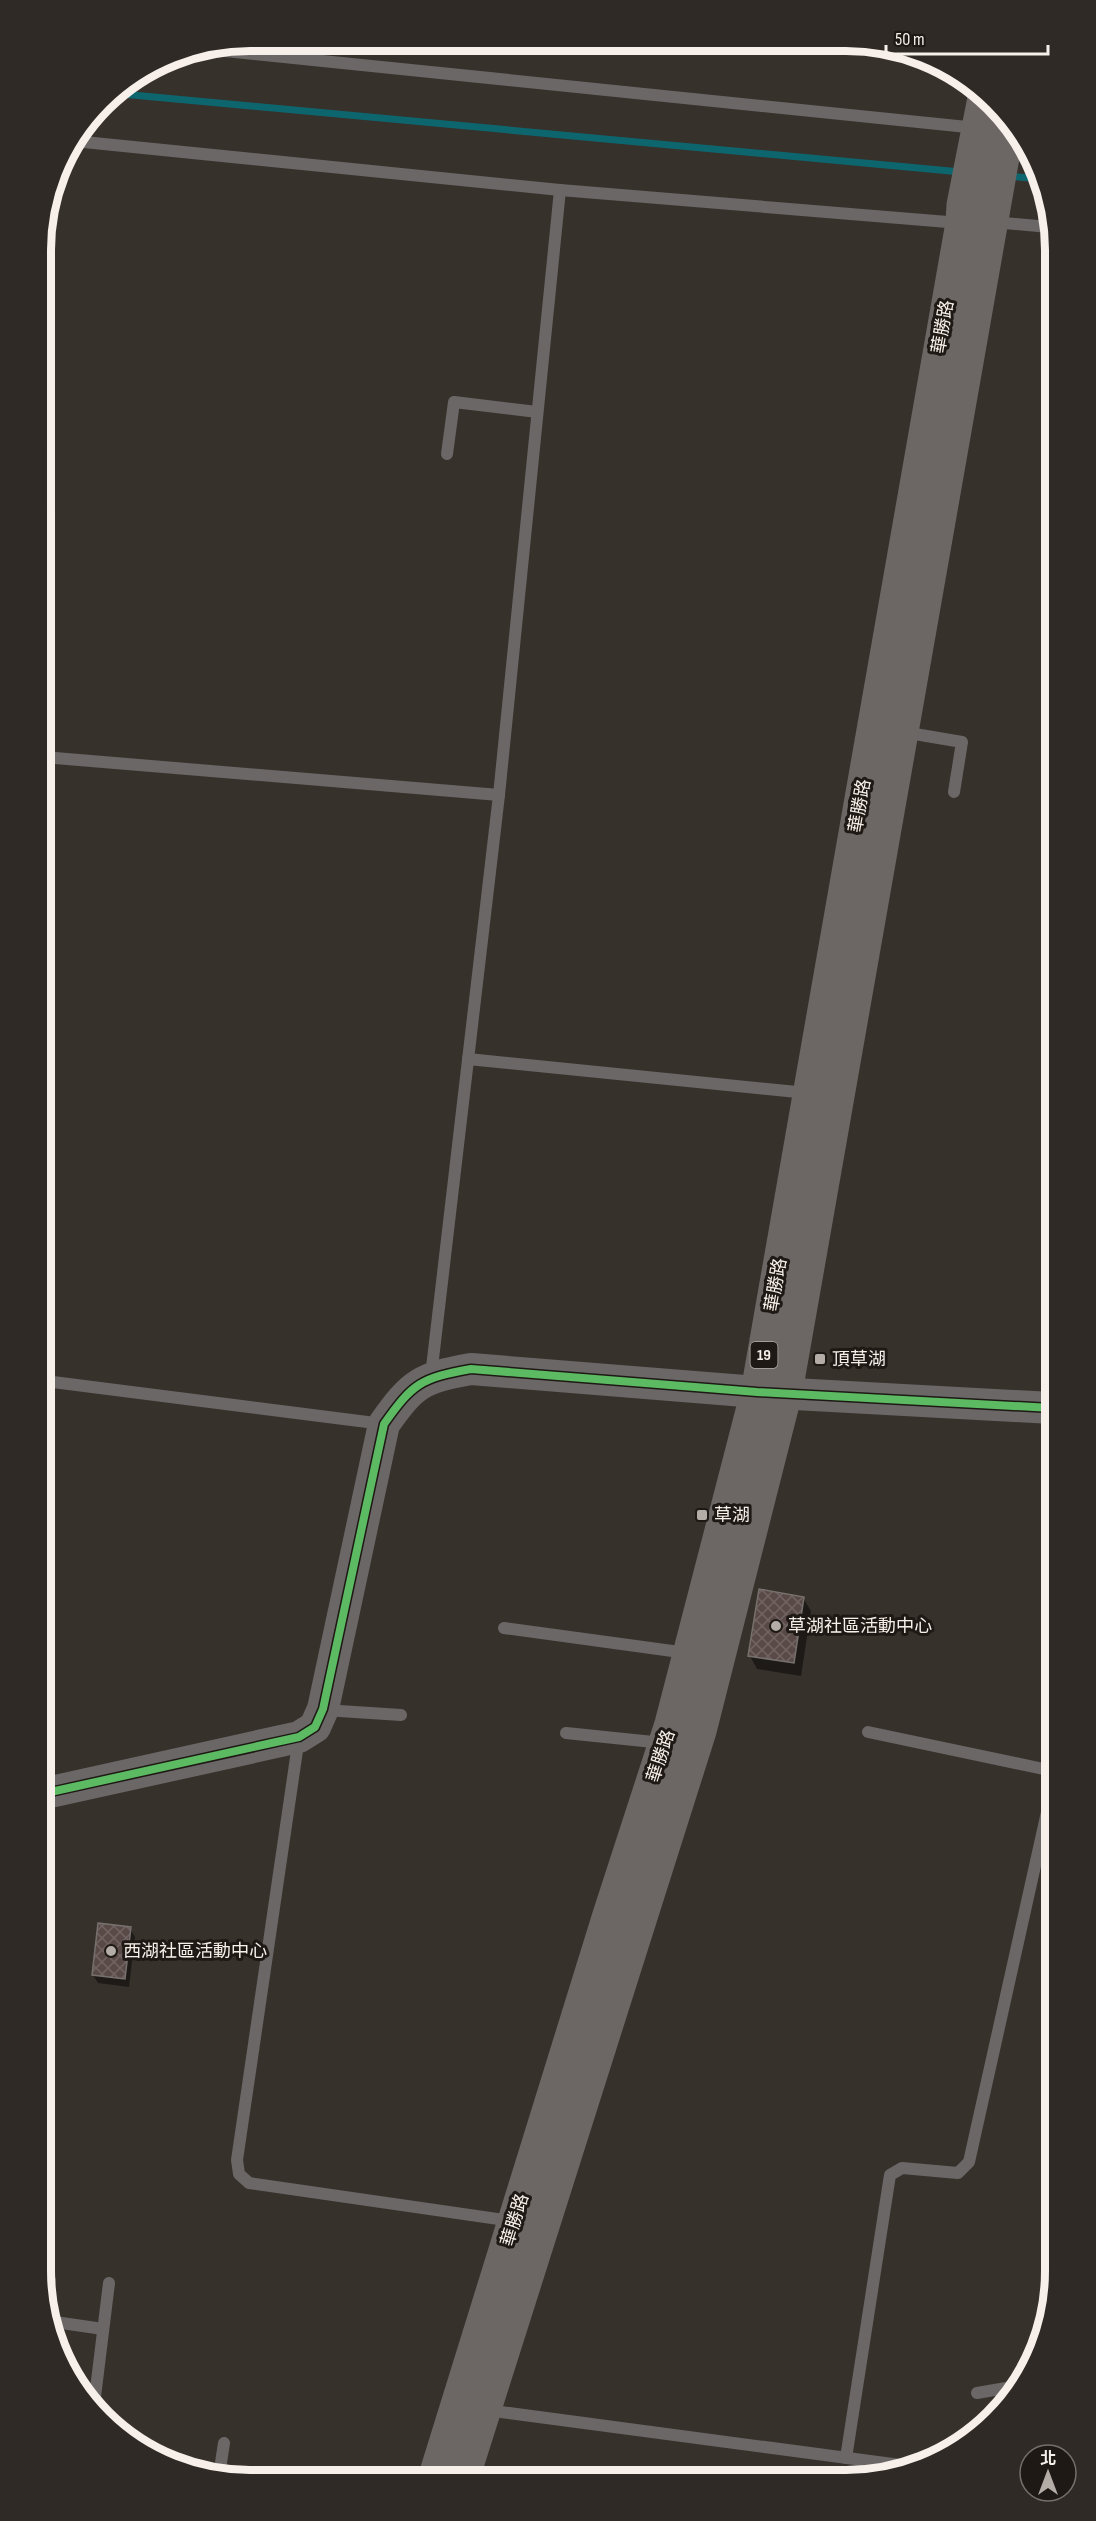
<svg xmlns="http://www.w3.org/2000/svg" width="1096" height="2521" viewBox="0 0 1096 2521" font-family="'Sofia Sans Condensed','Noto Sans TC',sans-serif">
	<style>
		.shadow { fill: #0007 }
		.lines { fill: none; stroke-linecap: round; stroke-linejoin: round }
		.stream { stroke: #0d666e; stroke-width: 7 }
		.building { fill: url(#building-cross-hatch); stroke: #77716e; stroke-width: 1.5 }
		.service { stroke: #6a6766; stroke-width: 12 }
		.tertiary { stroke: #6a6766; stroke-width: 32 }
		.primary { stroke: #6c6764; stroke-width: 33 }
		.cycleway-casing { stroke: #1e1915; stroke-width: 11 }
		.cycleway { stroke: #5cba63; stroke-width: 8 }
		.poi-dot { fill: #b4aca7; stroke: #1e1915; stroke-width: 2 }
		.labels { text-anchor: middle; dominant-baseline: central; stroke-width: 6; stroke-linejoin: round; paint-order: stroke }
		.shield { fill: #1e1915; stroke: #b6afa9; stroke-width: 1.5 }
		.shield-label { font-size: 16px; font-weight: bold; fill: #f7efe9 }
		.street-label { font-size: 18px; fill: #f7efe9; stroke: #1e1915 }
		.poi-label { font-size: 18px; fill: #f7efe9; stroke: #1e1915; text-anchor: start }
		.rim { fill: none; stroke: #f7efe9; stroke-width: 8 }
	</style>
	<defs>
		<pattern id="building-cross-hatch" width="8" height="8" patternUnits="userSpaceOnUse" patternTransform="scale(1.5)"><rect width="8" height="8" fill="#594a48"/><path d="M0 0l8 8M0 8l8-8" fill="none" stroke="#726462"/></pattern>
	</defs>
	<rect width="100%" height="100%" fill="#37312c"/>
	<g class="shadow">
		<path d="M 803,1598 L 811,1611 L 801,1676 L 757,1669 L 750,1656 Z"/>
		<path d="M 130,1929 L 135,1937 L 129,1987 L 98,1983 L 93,1975 Z"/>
	</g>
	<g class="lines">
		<g class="stream">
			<path d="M 111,93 L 961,172"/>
			<path d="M 1008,176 L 1041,179"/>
		</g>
	</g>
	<g class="building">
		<path d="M 759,1589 L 804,1597 L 794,1663 L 748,1656 Z"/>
		<path d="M 98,1923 L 131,1927 L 125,1979 L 92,1975 Z"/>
	</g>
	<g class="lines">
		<g class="service">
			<path d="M 206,49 L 977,128"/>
			<path d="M 74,141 L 560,190 L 960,223"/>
			<path d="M 993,222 L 1049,227"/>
			<path d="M 447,454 L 454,402 L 537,412"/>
			<path d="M 903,732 L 962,742 L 954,792"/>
			<path d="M 43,757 L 499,795"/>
			<path d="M 468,1059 L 807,1093"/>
			<path d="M 431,1376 L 499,795 L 560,190"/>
			<path d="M 45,1381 L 383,1424"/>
			<path d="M 504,1628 L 687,1653"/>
			<path d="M 324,1710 L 401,1715"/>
			<path d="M 868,1732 L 1053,1771"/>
			<path d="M 566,1733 L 663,1743"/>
			<path d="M 299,1737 L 237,2160 L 239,2174 L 249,2183 L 512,2221"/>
			<path d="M 47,2307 L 50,2280"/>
			<path d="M 48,2321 L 103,2329"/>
			<path d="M 977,2393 L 1018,2386"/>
			<path d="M 94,2405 L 109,2283"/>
			<path d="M 486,2410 L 915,2467"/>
			<path d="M 846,2458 L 890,2175 L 902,2168 L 958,2173 L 969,2162 L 1053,1785"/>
			<path d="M 219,2476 L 224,2443"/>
		</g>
		<path class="tertiary" d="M 46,1793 L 299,1737 L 315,1727 L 323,1709 L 384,1424 C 413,1383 421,1378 471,1369 L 757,1392 L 1052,1408"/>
		<g class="primary">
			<path d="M 464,2475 L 700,1731 L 786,1392 L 1009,123"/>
			<path d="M 435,2476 L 609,1915 L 671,1724 L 757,1392 L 962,223 L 963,205 L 985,93"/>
		</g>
		<g class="cycleway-casing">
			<path id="cycleway" d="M 46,1793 L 299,1737 L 315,1727 L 323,1709 L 384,1424 C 413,1383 421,1378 471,1369 L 757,1392 L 1052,1408"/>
		</g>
		<use href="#cycleway" class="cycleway"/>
	</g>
	<g class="poi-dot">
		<rect x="814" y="1353" width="12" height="12" rx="3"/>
		<rect x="696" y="1509" width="12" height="12" rx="3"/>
		<circle cx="776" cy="1626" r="6"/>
		<circle cx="111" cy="1951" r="6"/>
	</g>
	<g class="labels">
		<rect class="shield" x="750.5" y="1342" width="27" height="26" rx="4.5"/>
		<g class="shield-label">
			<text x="764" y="1355">19</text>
		</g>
		<g class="street-label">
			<text transform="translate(943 327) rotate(-80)">華勝路</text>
			<text transform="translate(860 806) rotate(-80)">華勝路</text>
			<text transform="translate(776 1285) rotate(-80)">華勝路</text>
			<text transform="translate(661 1756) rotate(-72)">華勝路</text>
			<text transform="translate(515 2220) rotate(-73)">華勝路</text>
		</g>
		<g class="poi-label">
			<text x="832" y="1359">頂草湖</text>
			<text x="714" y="1515">草湖</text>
			<text x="788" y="1626">草湖社區活動中心</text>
			<text x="123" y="1951">西湖社區活動中心</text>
		</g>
	</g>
	<path d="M0 0H1096V2521H0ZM250 51H846A199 199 0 0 1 1045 250V2271A199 199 0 0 1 846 2470H250A199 199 0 0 1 51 2271V250A199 199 0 0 1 250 51Z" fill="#2f2a26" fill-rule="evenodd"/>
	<path class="rim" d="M250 51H846A199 199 0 0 1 1045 250V2271A199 199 0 0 1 846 2470H250A199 199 0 0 1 51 2271V250A199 199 0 0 1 250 51Z"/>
	<g transform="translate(1048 2473)"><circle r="28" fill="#1e1915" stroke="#756f6a" stroke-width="1.5"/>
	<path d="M0-4.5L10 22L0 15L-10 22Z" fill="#b4aca7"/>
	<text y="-9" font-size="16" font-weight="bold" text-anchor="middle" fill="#f7efe9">北</text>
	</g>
	<path d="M886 45v9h162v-9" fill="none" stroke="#f7efe9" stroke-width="3"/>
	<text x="895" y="45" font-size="18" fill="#f7efe9" stroke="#1e1915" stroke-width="4.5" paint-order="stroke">50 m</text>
</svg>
